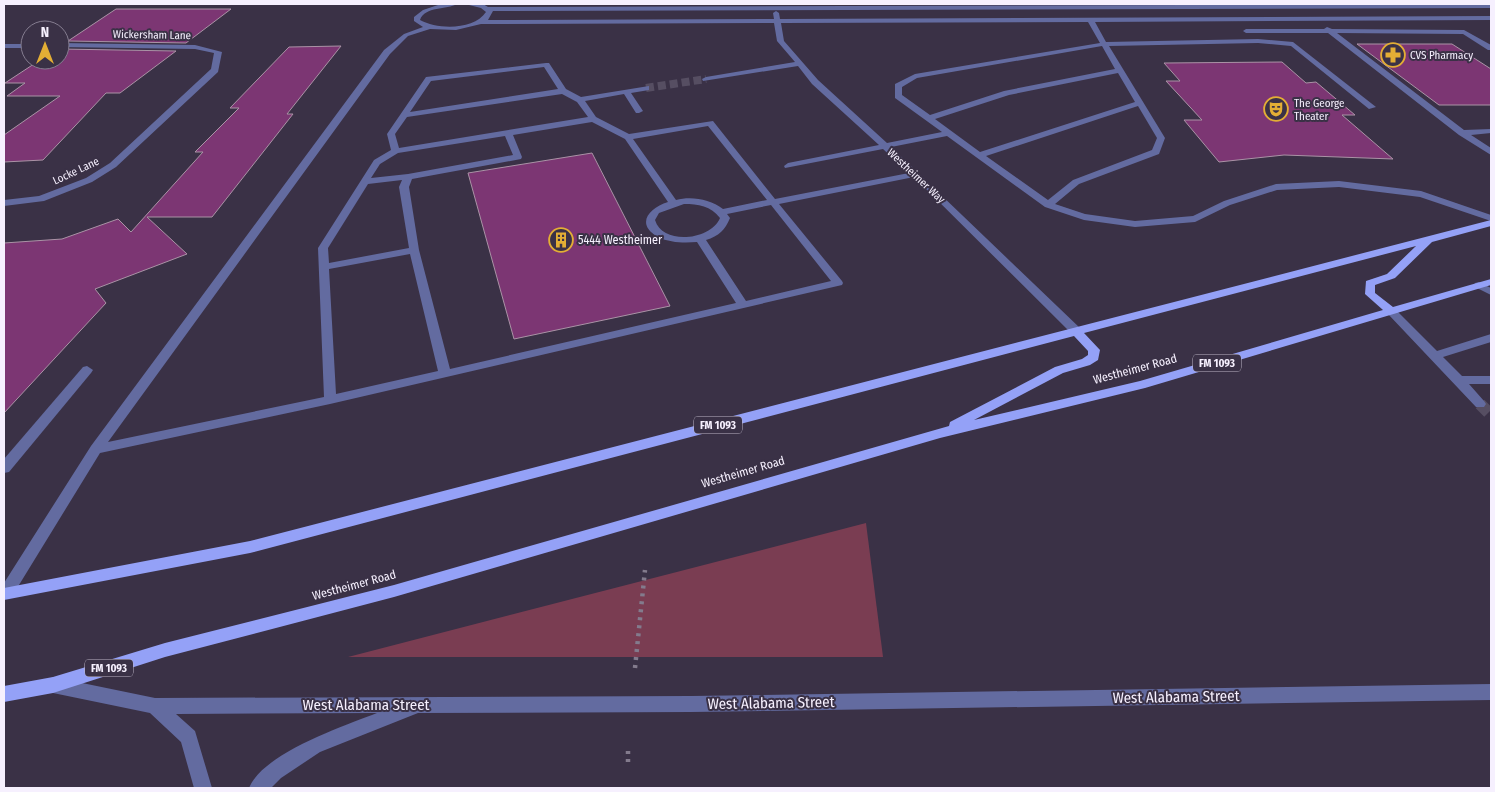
<svg xmlns="http://www.w3.org/2000/svg" width="1495" height="792" viewBox="0 0 1495 792" font-family="'Fira Sans Condensed',sans-serif">
	<style>
		.green { fill: #7a3d52 }
		.building { fill: #7c3673; stroke: #aa93a6 }
		.lines { fill: none; stroke-linecap: round; stroke-linejoin: round }
		.minor-tunnel-far1 { stroke: #564e62; stroke-width: 8; stroke-dasharray: 8 4; stroke-linecap: butt }
		.minor-tunnel { stroke: #564e62; stroke-width: 12; stroke-dasharray: 12 6; stroke-linecap: butt }
		.path { stroke: #837b8d; stroke-width: 4.5; stroke-dasharray: 3 5; stroke-linecap: butt }
		.minor { fill: #636ba0; fill-rule: evenodd }
		.major { fill: #94a1f7; fill-rule: evenodd }
		.labels { text-anchor: middle; dominant-baseline: central; stroke-width: 4; stroke-linejoin: round; paint-order: stroke }
		.far-street-label { font-size: 11px; fill: #f6f0fe; stroke: #3a3146 }
		.far-poi-label { font-size: 11px; fill: #f6f0fe; stroke: #3a3146; text-anchor: start }
		.shield { fill: #3a3146; stroke: #beb7c7; stroke-width: 1 }
		.shield-label { font-size: 11px; font-weight: bold; fill: #f6f0fe }
		.poi-label { font-size: 12px; fill: #f6f0fe; stroke: #3a3146; text-anchor: start }
		.street-label { font-size: 12px; fill: #f6f0fe; stroke: #3a3146 }
		.near-street-label { font-size: 15px; fill: #f6f0fe; stroke: #3a3146 }
	</style>
	<rect width="100%" height="100%" fill="#3a3146"/>
	<path class="green" d="M 866,523 L 883,657 L 348,657 Z"/>
	<g class="building">
		<path d="M 116,9 L 231,9 L 186,43 L 68,41 Z"/>
		<path d="M 1357,44 L 1452,44 L 1491,69 L 1491,105 L 1439,105 Z"/>
		<path d="M 341,46 L 287,114 L 293,114 L 212,217 L 147,217 L 187,254 L 95,289 L 106,303 L 4,413 L 4,243 L 62,239 L 118,219 L 131,232 L 203,152 L 195,152 L 239,108 L 230,108 L 289,47 Z"/>
		<path d="M 60,49 L 176,51 L 120,93 L 106,93 L 43,160 L 4,162 L 4,135 L 60,96 L 7,96 L 25,83 L 5,83 L 40,60 L 60,60 Z"/>
		<path d="M 1282,62 L 1306,83 L 1316,82 L 1355,115 L 1342,115 L 1393,159 L 1284,155 L 1219,162 L 1184,120 L 1202,120 L 1166,81 L 1180,81 L 1164,63 Z"/>
		<path d="M 592,153 L 670,306 L 514,339 L 468,173 Z"/>
	</g>
	<g class="lines">
		<path class="minor-tunnel-far1" d="M 646,88 L 706,79"/>
		<path class="minor-tunnel" d="M 1480,404 L 1491,415"/>
		<g class="path">
			<path d="M 635,668 L 645,570"/>
			<path d="M 628,751 L 628,767"/>
		</g>
		<g class="minor">
			<path d="M 441,4 L 457,4 C 447,10 425,6 420,20 C 438,30 474,30 486,12 L 481,8 L 465,4 L 483,4 L 488,7 L 1491,4 L 1491,8 L 493,11 L 488,20 L 774,19 L 773,13 L 776,11 L 779,13 L 780,19 L 1491,16 L 1491,20 L 1095,22 L 1106,42 L 1258,39 L 1293,42 L 1376,107 L 1369,109 L 1291,46 L 1258,43 L 1109,46 L 1165,138 L 1159,154 L 1079,184 L 1055,204 L 1085,214 L 1135,221 L 1193,216 L 1224,201 L 1276,184 L 1339,181 L 1421,191 L 1491,215 L 1491,221 L 1420,197 L 1339,187 L 1277,190 L 1230,205 L 1195,222 L 1135,227 L 1084,220 L 1045,207 L 947,136 L 891,147 L 1081,329 L 1083,332 L 1081,335 L 1073,335 L 914,177 L 779,204 L 842,281 L 843,283 L 842,285 L 330,404 L 100,453 L 11,598 L 4,599 L 4,583 L 91,446 L 384,50 L 404,34 L 423,27 L 414,21 L 414,17 L 423,10 ZM 1088,22 L 1100,43 L 915,74 L 895,84 L 895,98 L 942,132 L 887,143 L 818,80 L 784,41 L 781,23 ZM 774,23 L 777,41 L 795,62 L 706,77 L 702,79 L 703,81 L 798,66 L 812,84 L 879,145 L 788,163 L 784,166 L 785,168 L 883,149 L 909,173 L 775,199 L 713,121 L 629,134 L 596,117 L 585,101 L 624,94 L 636,113 L 639,113 L 643,111 L 631,93 L 649,90 L 649,86 L 581,97 L 566,89 L 549,63 L 546,63 L 426,77 L 387,134 L 391,150 L 374,160 L 318,248 L 324,397 L 108,442 L 390,54 L 408,36 L 430,29 L 456,30 L 481,24 ZM 1102,46 L 1115,69 L 1004,91 L 930,115 L 902,95 L 902,87 L 917,78 ZM 544,67 L 558,89 L 410,112 L 431,81 ZM 1118,73 L 1135,102 L 980,152 L 935,119 L 1009,95 ZM 562,94 L 577,102 L 588,117 L 399,148 L 395,134 L 407,117 ZM 1138,106 L 1157,138 L 1152,150 L 1073,180 L 1048,200 L 986,156 ZM 592,122 L 625,139 L 668,202 C 649,208 635,224 658,237 C 670,243 685,243 697,242 L 736,303 L 450,369 L 419,250 L 409,187 L 412,179 L 521,159 L 522,157 L 513,135 ZM 708,126 L 767,200 L 723,209 C 710,199 691,196 676,200 L 633,139 ZM 505,136 L 513,155 L 408,174 L 371,178 L 380,164 L 398,153 ZM 402,180 L 399,187 L 409,248 L 329,263 L 328,248 L 368,184 ZM 684,204 C 698,204 711,206 720,218 C 711,240 663,246 655,220 L 659,213 ZM 771,205 L 831,281 L 746,301 L 706,240 C 719,236 725,230 730,218 L 727,214 ZM 410,254 L 438,371 L 336,394 L 329,269 Z"/>
			<path d="M 1327,27 L 1332,29 L 1464,30 L 1491,45 L 1491,50 L 1488,50 L 1463,34 L 1337,33 L 1464,130 L 1491,129 L 1491,133 L 1471,135 L 1491,148 L 1491,155 L 1459,135 L 1328,33 L 1246,33 L 1243,31 L 1246,29 L 1324,29 Z"/>
			<path d="M 60,43 L 195,45 L 222,52 L 218,72 L 116,167 L 92,182 L 44,201 L 4,206 L 4,200 L 39,196 L 86,178 L 110,163 L 211,69 L 214,53 L 195,49 L 60,47 Z"/>
			<rect x="4" y="44" width="26" height="4"/>
			<path d="M 1479,282 L 1491,288 L 1491,295 L 1475,287 L 1474,285 L 1475,283 Z"/>
			<path d="M 1392,309 L 1396,310 L 1437,351 L 1491,334 L 1491,342 L 1443,357 L 1462,376 L 1491,376 L 1491,384 L 1469,384 L 1484,401 L 1486,404 L 1484,407 L 1476,407 L 1388,314 L 1386,312 L 1388,310 Z"/>
			<path d="M 87,366 L 93,370 L 91,373 L 9,472 L 4,473 L 4,459 L 83,367 Z"/>
			<path d="M 53,677 L 155,698 L 691,696 L 1491,684 L 1491,700 L 691,712 L 418,713 L 320,752 L 281,778 L 271,788 L 249,788 C 263,753 344,726 377,713 L 176,714 L 195,731 L 212,788 L 194,788 L 181,742 L 150,713 L 53,693 L 47,690 L 45,685 L 47,680 Z"/>
		</g>
		<path class="major" d="M 1491,220 L 1491,226 L 1432,242 L 1395,278 L 1375,285 L 1375,293 L 1393,307 L 1491,279 L 1491,285 L 1145,388 L 940,438 L 394,597 L 165,657 L 53,693 L 4,702 L 4,686 L 53,677 L 165,643 L 394,585 L 949,426 L 950,422 L 1055,367 L 1082,359 L 1088,355 L 1088,351 L 1074,336 L 250,553 L 4,600 L 4,588 L 250,541 ZM 1416,246 L 1387,274 L 1366,281 L 1365,294 L 1383,310 L 1140,381 L 974,420 L 1063,373 L 1090,365 L 1098,360 L 1100,350 L 1084,333 Z"/>
	</g>
	<defs>
		<g id="pharmacy-ring" transform="scale(1.25)"><circle r="9.5" fill="#3a3146" stroke="#e3ae35" stroke-width="1.5"/><path d="M-2-6h4v4h4v4h-4v4h-4v-4h-4v-4h4Z" fill="#e3ae35"/></g>
		<g id="theatre-ring" transform="scale(1.25)"><circle r="9.5" fill="#3a3146" stroke="#e3ae35" stroke-width="1.5"/><path d="M-5-5.5Q0-4 5-5.5V0Q5 5 0 6Q-5 5-5 0ZM-3.3-2.5H-1v1.5H-3.3ZM1-2.5H3.3v1.5H1ZM-2.8 1Q0 5.5 2.8 1Z" fill="#e3ae35"/></g>
		<g id="building-ring" transform="scale(1.25)"><circle r="9.5" fill="#3a3146" stroke="#e3ae35" stroke-width="1.5"/><path d="M-4-6H4V6H1V3H-1V6H-4ZM-2.5-4.3h1.7v1.8h-1.7ZM.8-4.3h1.7v1.8H.8ZM-2.5-1h1.7V.8h-1.7ZM.8-1h1.7V.8H.8Z" fill="#e3ae35"/></g>
	</defs>
	<g fill-rule="evenodd">
		<use href="#pharmacy-ring" x="1393" y="55"/>
		<use href="#theatre-ring" x="1276" y="109"/>
		<use href="#building-ring" x="561" y="240"/>
	</g>
	<g class="labels">
		<g class="far-street-label">
			<text transform="translate(152 35) rotate(1)">Wickersham Lane</text>
			<text transform="translate(76 171) rotate(-25)">Locke Lane</text>
			<text transform="translate(916 176) rotate(43)">Westheimer Way</text>
		</g>
		<g class="far-poi-label">
			<text x="1410" y="55">CVS Pharmacy</text>
			<text x="1294" y="103">The George<tspan x="1294" dy="13">Theater</tspan></text>
		</g>
		<g class="shield">
			<rect x="1193" y="354.5" width="48" height="17" rx="4"/>
			<rect x="694" y="416.5" width="48" height="17" rx="4"/>
			<rect x="85" y="659.5" width="48" height="17" rx="4"/>
		</g>
		<g class="shield-label">
			<text x="1217" y="363">FM 1093</text>
			<text x="718" y="425">FM 1093</text>
			<text x="109" y="668">FM 1093</text>
		</g>
		<g class="poi-label">
			<text x="578" y="240">5444 Westheimer</text>
		</g>
		<g class="street-label">
			<text transform="translate(1135 369) rotate(-15)">Westheimer Road</text>
			<text transform="translate(743 472) rotate(-16)">Westheimer Road</text>
			<text transform="translate(354 585) rotate(-15)">Westheimer Road</text>
		</g>
		<g class="near-street-label">
			<text transform="translate(1176 697) rotate(-1)">West Alabama Street</text>
			<text transform="translate(771 703) rotate(-1)">West Alabama Street</text>
			<text x="366" y="705">West Alabama Street</text>
		</g>
	</g>
	<rect width="1495" height="792" fill="none" stroke="#f6f0fe" stroke-width="10"/>
	<g transform="translate(45 45)"><circle r="24" fill="#3a3146" stroke="#857d90"/>
	<path d="M0-4L9 19L0 12L-9 19Z" fill="#e3ae35"/>
	<text y="-8" font-size="14" font-weight="bold" text-anchor="middle" fill="#f6f0fe">N</text>
	</g>
</svg>
